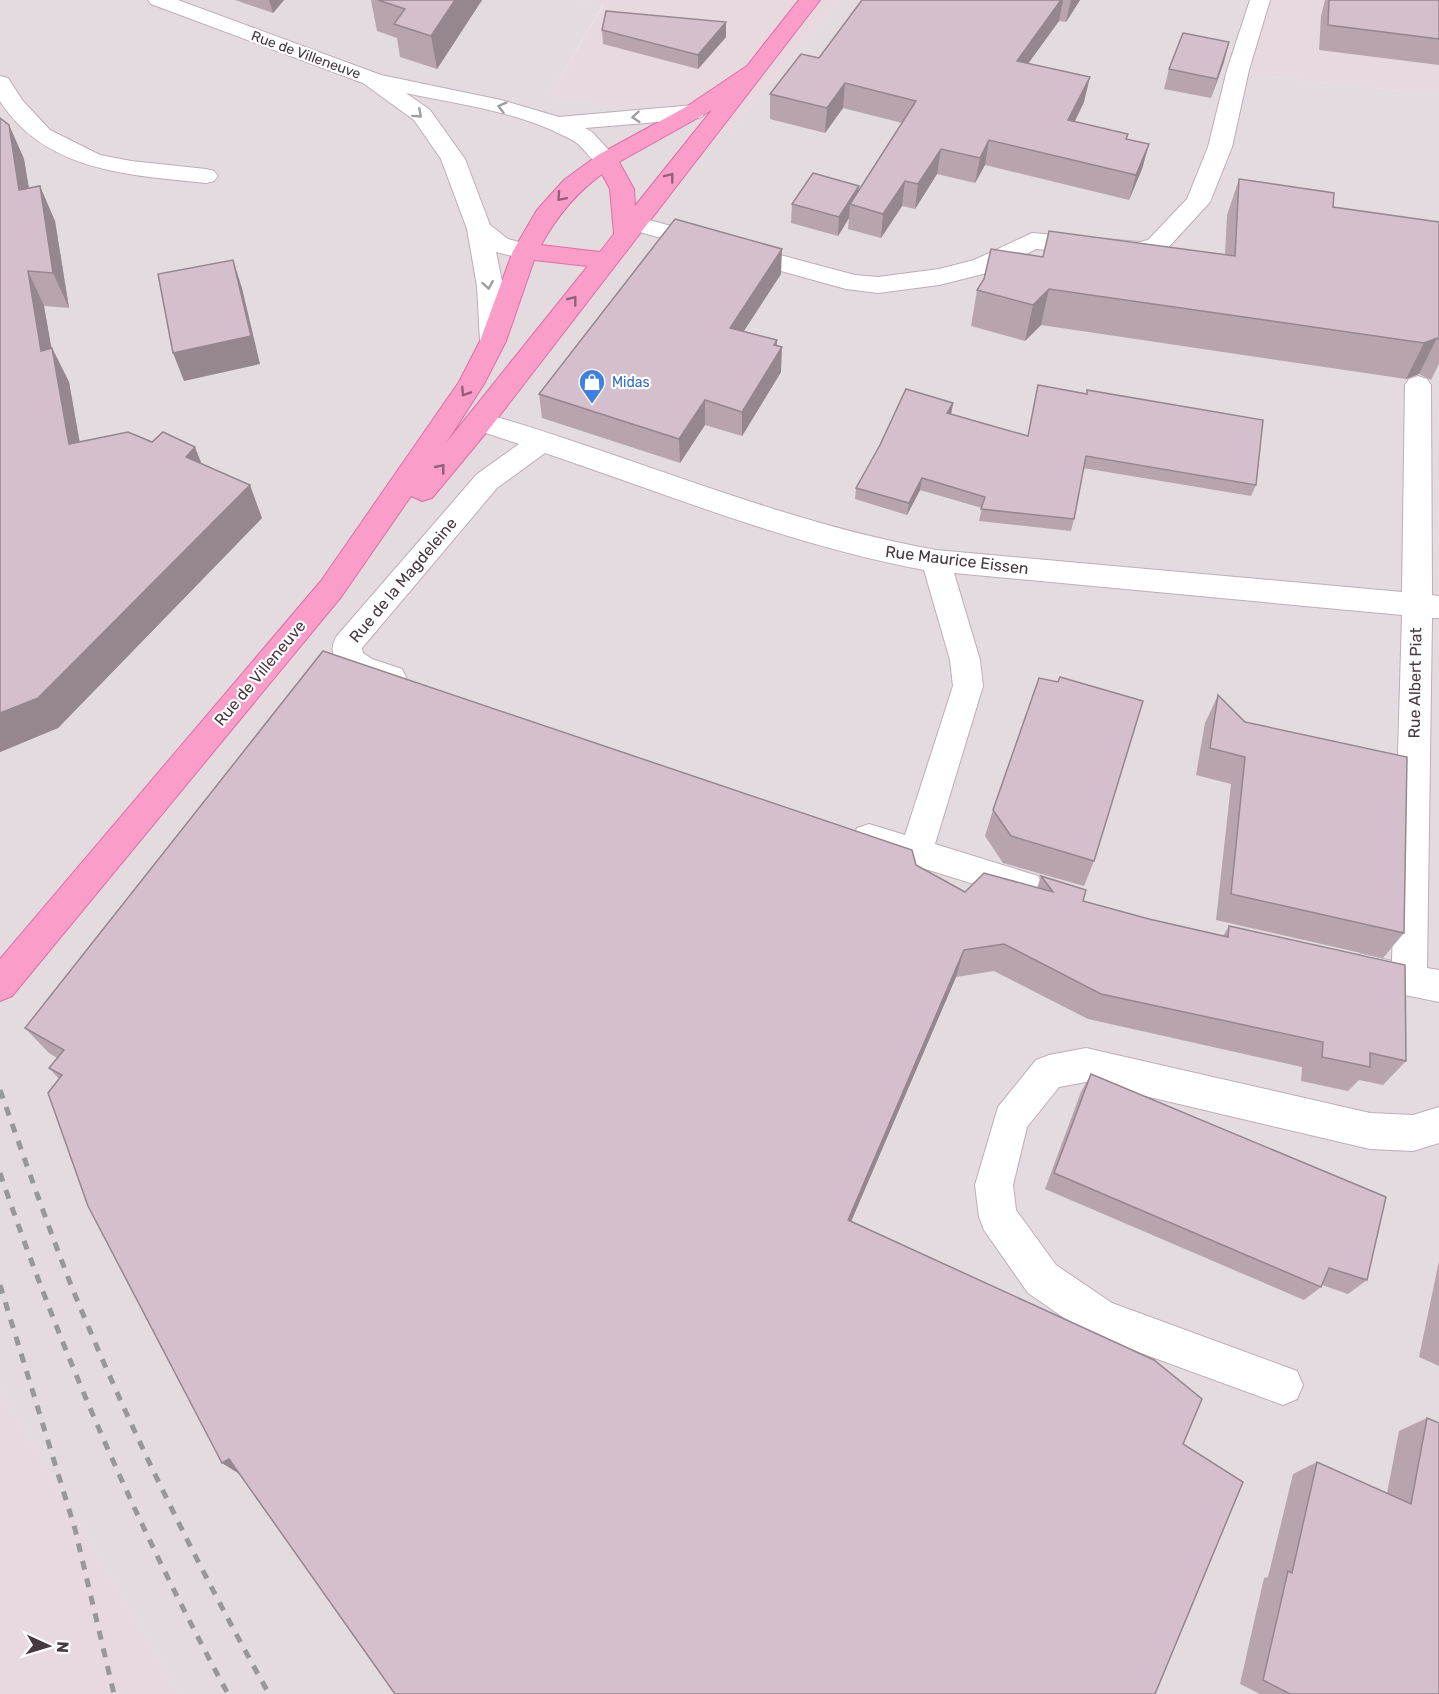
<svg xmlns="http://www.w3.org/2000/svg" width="1439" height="1694" viewBox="0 0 1439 1694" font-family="Rubik,sans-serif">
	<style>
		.residential { fill: #e8d8e0 }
		.industrial { fill: #e3dbe0 }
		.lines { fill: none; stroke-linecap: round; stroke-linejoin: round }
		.minor-casing { stroke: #bfacb7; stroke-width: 2 }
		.major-casing { stroke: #df6da5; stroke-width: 2 }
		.minor { fill: #fff; fill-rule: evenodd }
		.major { fill: #fa9dc9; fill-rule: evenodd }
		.rail { stroke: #989898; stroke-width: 5; stroke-dasharray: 9 9; stroke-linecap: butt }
		.wall { fill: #b7a4af }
		.shaded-wall { fill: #95868f }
		.building { fill: #d5bfcc; stroke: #95868f; stroke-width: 1.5 }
		.oneway { stroke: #a39ca0 }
		.oneway2 { stroke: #8f6077 }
		.labels { text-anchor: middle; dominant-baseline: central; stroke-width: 4.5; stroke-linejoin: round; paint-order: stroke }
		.far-street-label { font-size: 14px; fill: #473841; stroke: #fff }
		.far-shop-label { font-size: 14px; fill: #366cbe; stroke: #fff; text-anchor: start }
		.street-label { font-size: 16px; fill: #473841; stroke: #fff }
	</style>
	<rect width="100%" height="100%" fill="#f4e9ef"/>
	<g class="residential">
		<path d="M 580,0 L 840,0 L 730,130 L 550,96 L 604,4 Z"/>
		<path d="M 1262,0 L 1439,0 L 1439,95 L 1234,73 Z"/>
		<path d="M 0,1389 L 179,1694 L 0,1694 Z"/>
	</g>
	<path class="industrial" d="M 0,0 L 580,0 L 604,3 L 550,96 L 730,130 L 840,0 L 1262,0 L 1235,73 L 1439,95 L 1439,1694 L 179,1694 L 0,1389 Z"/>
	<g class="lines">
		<g class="minor-casing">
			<g id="minor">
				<path d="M 148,0 L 178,0 L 381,75 L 501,100 L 559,117 L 694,105 L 702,107 L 705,112 L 702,117 L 694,119 L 585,128 L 592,132 L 618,160 L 614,165 C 596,170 590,155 578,144 C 573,140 567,137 562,135 C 515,111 457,104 406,93 L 430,110 L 465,159 L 490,225 L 508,239 L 534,246 L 537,251 L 534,256 L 525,259 L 496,252 L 503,286 L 506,341 L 502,347 L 493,350 L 484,347 L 480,341 L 477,286 L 467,229 L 441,159 L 414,120 L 363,83 L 151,4 Z"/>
				<path d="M 1250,0 L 1270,0 L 1249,70 L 1232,147 L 1210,202 L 1166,250 L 1141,258 L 1036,249 L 991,272 L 939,285 L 878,293 L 846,289 L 625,228 L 622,223 L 625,218 L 634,216 L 855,275 L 878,277 L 939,269 L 974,260 L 1032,233 L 1140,242 L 1148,240 L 1187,199 L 1208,147 L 1227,70 Z"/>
				<path d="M 0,76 L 8,78 L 23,101 L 50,130 L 100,155 L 131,161 L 206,169 L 214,171 L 218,176 L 214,181 L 206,183 C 130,175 45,172 0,101 Z"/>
				<path d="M 1418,376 L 1427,379 L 1431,385 L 1432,595 L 1439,596 L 1439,618 L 1432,618 L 1427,968 L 1439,970 L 1439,1002 L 1361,986 L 1349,981 L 1344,970 L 1349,959 L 1361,954 L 1392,961 L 1402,615 L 954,573 L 980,660 L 983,686 L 935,844 L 1038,876 L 1043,886 L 1038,896 L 1026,900 L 857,848 L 853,838 L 857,828 L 869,824 L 905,835 L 953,686 L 950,660 L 924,570 C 794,546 669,495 545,453 L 497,488 L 362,648 L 363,653 L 372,659 L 402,669 L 406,677 L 402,685 C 377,694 318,671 336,637 L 477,474 L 519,444 L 470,428 L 467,421 L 470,414 L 480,412 C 633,456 779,522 936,550 L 1402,592 L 1405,385 L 1409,379 Z"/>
				<path d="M 1086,1048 L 1370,1113 L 1413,1115 L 1439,1107 L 1439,1143 L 1413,1151 L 1370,1149 L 1086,1082 L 1059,1087 L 1027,1127 L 1013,1185 L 1016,1210 L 1056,1265 L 1112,1303 L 1297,1371 L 1303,1385 L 1297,1399 L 1283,1405 L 1086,1333 L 1028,1293 L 984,1230 L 979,1217 L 975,1185 L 998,1107 L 1036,1060 L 1049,1055 Z"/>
			</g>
		</g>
		<g class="major-casing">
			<path id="major" d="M 799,0 L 820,0 L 490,428 L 432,498 L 422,501 L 411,496 L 341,597 L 12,996 L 0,1001 L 0,959 L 321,581 L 459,382 L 480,341 L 513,251 L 537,210 L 564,180 L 598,155 L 686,107 L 747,66 ZM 712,110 L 635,206 L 634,189 L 619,162 ZM 602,174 L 610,189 L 614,234 L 600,252 L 541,245 C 557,216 575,194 602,174 ZM 534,260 L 588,266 L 446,443 L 484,384 L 506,341 Z"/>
		</g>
		<use href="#minor" class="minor"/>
		<use href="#major" class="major"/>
		<g class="rail">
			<path d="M 0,1090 C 24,1157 47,1224 73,1290 C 130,1429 196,1563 269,1694"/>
			<path d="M 0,1173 C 62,1354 137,1526 228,1694"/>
			<path d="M 0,1285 L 75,1529 L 114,1694"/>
		</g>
	</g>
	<g class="wall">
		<path d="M 235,0 L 284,0 L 273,13 Z"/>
		<path d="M 371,0 L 482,0 L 437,69 L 400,57 L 397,38 L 377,31 Z"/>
		<path d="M 862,0 L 1080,0 L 1066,22 L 1059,21 L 1028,63 L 1084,102 L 1074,122 L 1128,134 L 1127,139 L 1149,144 L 1142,169 L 1129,200 L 985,165 L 975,183 L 937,174 L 915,209 L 902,206 L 881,238 L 848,229 L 849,218 L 838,236 L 791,223 L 792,204 L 858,192 L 902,123 L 843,108 L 825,133 L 770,119 L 770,94 L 819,58 Z"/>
		<path d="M 1325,0 L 1439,0 L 1439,65 L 1319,50 L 1321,16 Z"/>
		<path d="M 726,22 L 726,37 L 698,69 L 603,44 L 602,30 Z"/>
		<path d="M 1224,62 L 1211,98 L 1164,89 L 1169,69 Z"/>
		<path d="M 0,118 L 9,125 L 24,159 L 29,189 L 55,221 L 69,308 L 44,306 L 51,348 L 52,348 L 69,382 L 79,442 L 202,464 L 262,518 L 58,728 L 0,752 Z"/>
		<path d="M 1239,179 L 1333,207 L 1439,222 L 1439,364 L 1431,380 L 1419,374 L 1406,379 L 1041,325 L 1025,341 L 971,326 L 977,290 L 1043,257 L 1225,255 L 1227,215 Z"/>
		<path d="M 781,274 L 744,331 L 777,340 L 777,345 L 781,372 L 742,436 L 705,425 L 680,463 L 542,418 L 539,394 Z"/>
		<path d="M 953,403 L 951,414 L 1027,436 L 1256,485 L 1251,496 L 1083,468 L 1074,519 L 1071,531 L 979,521 L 982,508 L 920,490 L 907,515 L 855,499 L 856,488 Z"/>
		<path d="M 1218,695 L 1404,933 L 1383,958 L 1216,920 L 1231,784 L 1196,775 L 1205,723 Z"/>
		<path d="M 993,810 L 1094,861 L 1084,886 L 1003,863 L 985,836 Z"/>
		<path d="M 916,865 L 965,892 L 1037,888 L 1041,876 L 1083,901 L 1149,919 L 1223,936 L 1229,926 L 1406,1061 L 1383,1085 L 1359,1080 L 1348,1091 L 1301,1081 L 1302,1067 L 1088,1019 L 994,971 L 956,977 L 851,1222 L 239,1474 L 222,1463 L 59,1079 L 49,1068 L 57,1058 L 49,1053 L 25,1028 Z"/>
		<path d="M 1091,1074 L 1367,1280 L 1348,1294 L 1322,1285 L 1321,1287 L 1304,1300 L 1045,1189 L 1081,1092 Z"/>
		<path d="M 1439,1261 L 1439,1366 L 1419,1357 Z"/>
		<path d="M 1427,1418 L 1439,1694 L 1260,1694 L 1240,1684 L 1264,1578 L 1268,1577 L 1293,1474 L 1317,1462 L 1387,1493 L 1399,1431 Z"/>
	</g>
	<g class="shaded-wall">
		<path d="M 269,0 L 284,0 L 273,13 Z"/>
		<path d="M 455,0 L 482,0 L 437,69 L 431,36 Z"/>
		<path d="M 1061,0 L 1063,0 L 1059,21 L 1012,86 L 1017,61 Z"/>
		<path d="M 1071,0 L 1080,0 L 1066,22 Z"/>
		<path d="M 726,22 L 726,37 L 698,69 L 698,55 Z"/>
		<path d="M 1229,42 L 1224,62 L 1211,98 L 1217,79 Z"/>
		<path d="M 1090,77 L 1084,102 L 1063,146 L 1068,120 Z"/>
		<path d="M 845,83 L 843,108 L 825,133 L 827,108 Z"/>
		<path d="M 9,125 L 24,159 L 35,225 L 19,190 Z"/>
		<path d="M 989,140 L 985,165 L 975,183 L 980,158 Z"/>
		<path d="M 1149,144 L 1142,169 L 1129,200 L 1136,175 Z"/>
		<path d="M 941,149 L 937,174 L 915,209 L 918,184 Z"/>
		<path d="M 905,181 L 902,206 L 881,238 L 883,214 Z"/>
		<path d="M 40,186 L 55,221 L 69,308 L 53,273 Z"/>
		<path d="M 859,186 L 857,204 L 850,204 L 849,218 L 838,236 L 839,217 Z"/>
		<path d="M 782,249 L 781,274 L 730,352 L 730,328 Z"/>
		<path d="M 233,260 L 242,288 L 260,364 L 184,381 L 173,353 Z"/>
		<path d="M 28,271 L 44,306 L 58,385 L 41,351 Z"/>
		<path d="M 1049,289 L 1041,325 L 1025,341 L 1033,305 Z"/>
		<path d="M 1437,338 L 1419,374 L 1406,379 L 1424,343 Z"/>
		<path d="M 777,340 L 776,356 L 782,347 L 781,372 L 742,436 L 742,412 Z"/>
		<path d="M 52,348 L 69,382 L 86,477 L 69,444 Z"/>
		<path d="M 705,400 L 705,425 L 680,463 L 679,439 Z"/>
		<path d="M 953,403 L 951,415 L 947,413 Z"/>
		<path d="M 195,447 L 208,480 L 186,457 Z"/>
		<path d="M 922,478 L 920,490 L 907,515 L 909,503 Z"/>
		<path d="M 250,485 L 262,518 L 58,728 L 0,752 L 0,713 Z"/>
		<path d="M 964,950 L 956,977 L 843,1240 L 848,1220 Z"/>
		<path d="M 229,1459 L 242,1475 L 222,1463 Z"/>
	</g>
	<g class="building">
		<path d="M 378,0 L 455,0 L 431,36 L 394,24 L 405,9 Z"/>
		<path d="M 862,0 L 1061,0 L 1017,61 L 1090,77 L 1068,120 L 1128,134 L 1126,139 L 1149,144 L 1136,175 L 989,140 L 980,158 L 941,149 L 918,184 L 905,181 L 883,214 L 850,204 L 916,101 L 845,83 L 827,108 L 770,94 L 801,54 L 819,58 Z"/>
		<path d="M 1329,0 L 1439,0 L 1439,39 L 1328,25 Z"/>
		<path d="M 606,11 L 726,22 L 698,55 L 602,30 Z"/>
		<path d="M 1183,33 L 1229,42 L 1217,79 L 1169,69 Z"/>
		<path d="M 0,118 L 9,125 L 19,190 L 40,186 L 53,273 L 28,271 L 41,351 L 52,348 L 69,444 L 128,432 L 152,442 L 163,432 L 195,447 L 186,457 L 250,485 L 38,698 L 0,713 Z"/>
		<path d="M 813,173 L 859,186 L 839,217 L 792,204 Z"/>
		<path d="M 1239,179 L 1334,193 L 1333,207 L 1439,222 L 1439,340 L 1437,338 L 1424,343 L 1049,289 L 1033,305 L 977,290 L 984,279 L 991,249 L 1043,257 L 1049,231 L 1235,256 Z"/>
		<path d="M 675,219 L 782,249 L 730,328 L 777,340 L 774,345 L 782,347 L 742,412 L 705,400 L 679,439 L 539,394 Z"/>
		<path d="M 233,260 L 251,336 L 173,353 L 158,274 Z"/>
		<path d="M 1038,385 L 1087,394 L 1087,390 L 1263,420 L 1256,485 L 1086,456 L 1074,519 L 981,509 L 985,497 L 922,478 L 909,503 L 856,488 L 880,445 L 906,389 L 953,403 L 947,413 L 1028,436 Z"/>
		<path d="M 323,651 L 912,850 L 916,865 L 965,892 L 984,873 L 1053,892 L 1041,876 L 1086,890 L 1083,901 L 1149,919 L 1228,937 L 1229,926 L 1405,965 L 1406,1061 L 1370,1053 L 1370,1067 L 1322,1057 L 1323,1042 L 1101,994 L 1004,944 L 964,950 L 848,1220 L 1154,1360 L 1202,1399 L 1183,1444 L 1243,1482 L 1155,1694 L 395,1694 L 229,1459 L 222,1463 L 88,1206 L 48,1093 L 62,1075 L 49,1068 L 64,1050 L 25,1028 Z"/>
		<path d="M 1060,677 L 1143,701 L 1094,861 L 1011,836 L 993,810 L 1039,678 L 1058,682 Z"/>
		<path d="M 1218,695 L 1245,722 L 1407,757 L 1404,933 L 1231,894 L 1245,757 L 1210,748 Z"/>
		<path d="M 1091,1074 L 1386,1197 L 1367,1280 L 1329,1268 L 1321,1287 L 1054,1173 Z"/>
		<path d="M 1427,1418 L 1439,1423 L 1439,1694 L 1290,1694 L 1263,1680 L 1288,1571 L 1292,1573 L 1317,1462 L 1411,1504 Z"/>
	</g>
	<defs><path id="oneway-chevron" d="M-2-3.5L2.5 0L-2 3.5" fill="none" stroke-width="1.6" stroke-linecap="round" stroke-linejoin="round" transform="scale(1.5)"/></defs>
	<g class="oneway">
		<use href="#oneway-chevron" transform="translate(502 107) rotate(-165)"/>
		<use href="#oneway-chevron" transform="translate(418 114) rotate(42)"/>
		<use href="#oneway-chevron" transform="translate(636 117) rotate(175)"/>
		<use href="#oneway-chevron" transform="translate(488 285) rotate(80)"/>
	</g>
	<g class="oneway2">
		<use href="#oneway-chevron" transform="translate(670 177) rotate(-52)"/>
		<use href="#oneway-chevron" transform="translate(561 197) rotate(131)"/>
		<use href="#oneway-chevron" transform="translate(573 300) rotate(-52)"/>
		<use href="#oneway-chevron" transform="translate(465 392) rotate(123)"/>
		<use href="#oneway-chevron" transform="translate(441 468) rotate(-51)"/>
	</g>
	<defs>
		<g id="shop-pin" transform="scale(1.35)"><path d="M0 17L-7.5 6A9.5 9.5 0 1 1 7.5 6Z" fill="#3f7fe0" stroke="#fff"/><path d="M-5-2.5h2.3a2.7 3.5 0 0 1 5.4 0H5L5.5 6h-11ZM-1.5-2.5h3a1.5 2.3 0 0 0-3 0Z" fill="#fff"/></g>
	</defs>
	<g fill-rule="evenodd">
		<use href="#shop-pin" x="592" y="382"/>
	</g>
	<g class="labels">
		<g class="far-street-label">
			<text transform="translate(306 55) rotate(20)">Rue de Villeneuve</text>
		</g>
		<g class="far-shop-label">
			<text x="612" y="382">Midas</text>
		</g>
		<g class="street-label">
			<text transform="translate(957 560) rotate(7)">Rue Maurice Eissen</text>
			<text transform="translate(403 580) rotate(-50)">Rue de la Magdeleine</text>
			<text transform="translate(260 673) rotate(-50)">Rue de Villeneuve</text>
			<text transform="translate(1415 683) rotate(-89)">Rue Albert Piat</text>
		</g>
	</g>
	<g transform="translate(48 1646) rotate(94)" stroke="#ffffff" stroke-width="4.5" paint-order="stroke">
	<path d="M0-4.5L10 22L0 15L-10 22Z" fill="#473841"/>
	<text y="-9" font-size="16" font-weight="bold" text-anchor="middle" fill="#473841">N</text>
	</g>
</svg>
